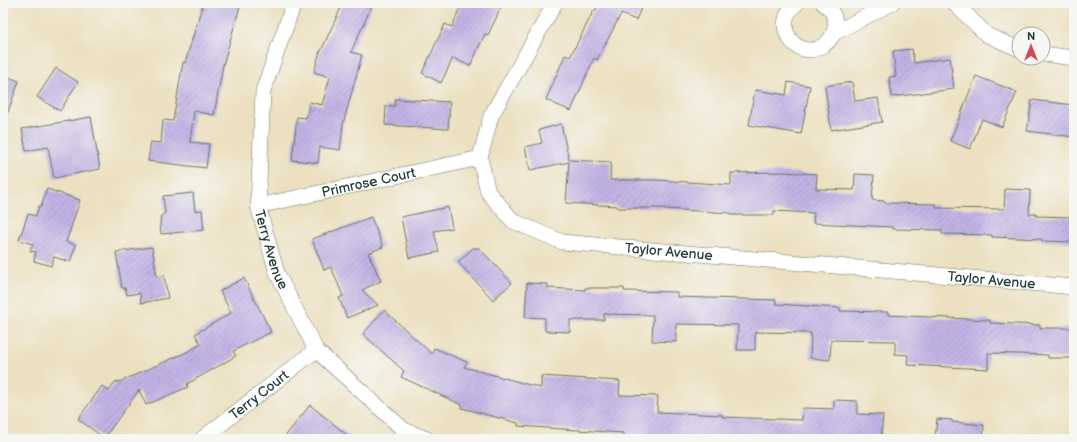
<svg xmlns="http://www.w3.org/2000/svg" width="1077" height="442" viewBox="0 0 1077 442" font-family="'Balsamiq Sans',sans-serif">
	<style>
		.building { fill: url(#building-hatch) }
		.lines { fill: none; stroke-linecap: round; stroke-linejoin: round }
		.street-casing { stroke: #677665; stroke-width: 16 }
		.street { stroke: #fff; stroke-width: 15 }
		.labels { text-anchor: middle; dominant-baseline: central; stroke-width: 4; stroke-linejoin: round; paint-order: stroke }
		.street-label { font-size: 14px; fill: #1f3d34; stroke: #f6f6f2 }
	</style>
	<defs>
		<pattern id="building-hatch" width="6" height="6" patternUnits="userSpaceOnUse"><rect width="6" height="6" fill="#c2b3e6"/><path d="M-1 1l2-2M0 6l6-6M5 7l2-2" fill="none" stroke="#9d93bb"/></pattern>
	</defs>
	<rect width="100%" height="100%" fill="#f6f6f2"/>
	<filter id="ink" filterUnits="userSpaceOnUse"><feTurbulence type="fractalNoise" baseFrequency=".025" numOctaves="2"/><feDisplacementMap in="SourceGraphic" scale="8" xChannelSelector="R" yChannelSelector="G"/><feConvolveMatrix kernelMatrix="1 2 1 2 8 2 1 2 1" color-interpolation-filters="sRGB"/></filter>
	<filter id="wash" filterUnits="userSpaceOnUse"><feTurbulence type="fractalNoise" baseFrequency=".012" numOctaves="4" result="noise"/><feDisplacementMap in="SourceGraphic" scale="16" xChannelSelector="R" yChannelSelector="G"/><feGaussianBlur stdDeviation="0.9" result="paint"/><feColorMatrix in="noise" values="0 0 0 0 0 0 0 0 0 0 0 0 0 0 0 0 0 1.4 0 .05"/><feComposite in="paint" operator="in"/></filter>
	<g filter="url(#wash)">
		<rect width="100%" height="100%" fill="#ece0c0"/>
		<g id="blocks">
			<g class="building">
				<path d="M 203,3 L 241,3 L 223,65 L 214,115 L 194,111 L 190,142 L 209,144 L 206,168 L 148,161 L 151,142 L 161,143 L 163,120 L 173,121 L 183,62 L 185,63 Z"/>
				<path d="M 343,3 L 373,3 L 351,52 L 362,55 L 343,124 L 340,150 L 320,147 L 318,163 L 292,160 L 297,117 L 306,118 L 310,102 L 322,105 L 330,77 L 314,72 L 320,51 L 321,51 Z"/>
				<path d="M 462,3 L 503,3 L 488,35 L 485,34 L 470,66 L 453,58 L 441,83 L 422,73 L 445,24 L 452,27 Z"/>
				<path d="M 596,3 L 643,3 L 636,20 L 621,14 L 597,60 L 594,58 L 571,111 L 546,100 L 565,55 L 570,57 L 594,10 L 595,11 L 598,4 Z"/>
				<path d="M 912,49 L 914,63 L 950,58 L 954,89 L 892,97 L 889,77 L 896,76 L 893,51 Z"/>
				<path d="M 56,68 L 78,82 L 60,111 L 37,97 Z"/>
				<path d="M 3,75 L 19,81 L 5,120 L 3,120 Z"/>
				<path d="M 976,76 L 1017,92 L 1002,127 L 982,119 L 970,149 L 950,141 Z"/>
				<path d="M 788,82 L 810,86 L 801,134 L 749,125 L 755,90 L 786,95 Z"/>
				<path d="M 852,82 L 855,101 L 878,98 L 882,122 L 831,130 L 825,86 Z"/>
				<path d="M 395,99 L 450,102 L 448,129 L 385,125 L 386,106 L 395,106 Z"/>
				<path d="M 1032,100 L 1074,105 L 1074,137 L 1027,131 Z"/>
				<path d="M 91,117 L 100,169 L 54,178 L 48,147 L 26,151 L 22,129 Z"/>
				<path d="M 561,124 L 569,160 L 611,162 L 610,180 L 658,180 L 731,185 L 731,173 L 783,172 L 817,174 L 816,189 L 854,190 L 855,174 L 874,175 L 872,200 L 885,201 L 885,203 L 936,204 L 936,208 L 1004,209 L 1005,189 L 1030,190 L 1029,214 L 1036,214 L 1036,216 L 1074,217 L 1074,242 L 1042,241 L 1042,239 L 992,237 L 992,235 L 942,234 L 942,230 L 892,229 L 892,227 L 813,223 L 814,213 L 774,211 L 774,215 L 731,215 L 731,213 L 665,209 L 665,208 L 617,208 L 617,206 L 566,203 L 569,162 L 530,170 L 525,147 L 542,143 L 539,130 Z"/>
				<path d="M 47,189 L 80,200 L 66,242 L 76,245 L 70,262 L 54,257 L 51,266 L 34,261 L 36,252 L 30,251 L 33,244 L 19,240 L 28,214 L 36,216 L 39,206 L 41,207 Z"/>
				<path d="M 193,193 L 195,211 L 202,210 L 204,230 L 161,234 L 160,223 L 161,216 L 165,213 L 163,196 Z"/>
				<path d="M 448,207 L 452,228 L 434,231 L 439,252 L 409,258 L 401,217 Z"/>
				<path d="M 371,217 L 383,247 L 368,253 L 381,281 L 362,290 L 378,305 L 347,318 L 339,298 L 343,296 L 331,267 L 324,270 L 312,239 Z"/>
				<path d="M 152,247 L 157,277 L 164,275 L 168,298 L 141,303 L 140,293 L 127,295 L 125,288 L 122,288 L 116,252 Z"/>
				<path d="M 473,248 L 479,248 L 512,283 L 493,300 L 458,262 Z"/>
				<path d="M 244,278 L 271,332 L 233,351 L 236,356 L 187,384 L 188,387 L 146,405 L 139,390 L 104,438 L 78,419 L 102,386 L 109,391 L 116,381 L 119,382 L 187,352 L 201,344 L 195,334 L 231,313 L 220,291 Z"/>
				<path d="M 527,283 L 548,284 L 548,288 L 585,290 L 585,288 L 624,288 L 624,291 L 677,292 L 677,297 L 776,300 L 776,304 L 840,308 L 840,311 L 888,312 L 888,315 L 990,320 L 990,323 L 1040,325 L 1040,328 L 1074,328 L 1074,358 L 1048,358 L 1048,355 L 988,353 L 988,369 L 907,365 L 908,355 L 895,354 L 895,341 L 831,340 L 830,360 L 810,358 L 811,333 L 755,332 L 755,350 L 737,350 L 738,325 L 676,324 L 676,342 L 652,341 L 653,315 L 604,314 L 604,320 L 570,320 L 570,332 L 545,331 L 545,318 L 525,317 Z"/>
				<path d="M 384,310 L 432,354 L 434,348 L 467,362 L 464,367 L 541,388 L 541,376 L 620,381 L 619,395 L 658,396 L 657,412 L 723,415 L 722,417 L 802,420 L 803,408 L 834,409 L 834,400 L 857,401 L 857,414 L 883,415 L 881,439 L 683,439 L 623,437 L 623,433 L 518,426 L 518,423 L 462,408 L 462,405 L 401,377 L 404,371 L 363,334 Z"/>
				<path d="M 310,405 L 352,439 L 283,439 Z"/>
				<path d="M 937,419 L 952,420 L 952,422 L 984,425 L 983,439 L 935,439 Z"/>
			</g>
		</g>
	</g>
	<g filter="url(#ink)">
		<use href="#blocks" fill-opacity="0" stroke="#677665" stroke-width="1"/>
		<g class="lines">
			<g class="street-casing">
				<g id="street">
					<path id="s1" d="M 294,3 L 263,91 L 258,206 L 277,273 L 316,350 L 404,430 L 427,439"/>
					<path id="s2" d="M 555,3 L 491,116 L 480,158 L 488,192 L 513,221 L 562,242 L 1074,287"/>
					<path d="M 797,3 C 768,25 799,64 824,45 C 831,40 834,34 835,27 C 836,17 831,8 823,3"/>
					<path d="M 954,3 L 987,35 L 1019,49"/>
					<path d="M 834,33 L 892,3"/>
					<path d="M 1043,54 L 1074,58"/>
					<path id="s3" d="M 258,206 L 480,158"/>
					<path id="s4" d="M 202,439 L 316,350"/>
				</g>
			</g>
			<use href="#street" class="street"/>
		</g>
	</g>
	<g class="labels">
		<g class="street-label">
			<text stroke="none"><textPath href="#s3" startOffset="113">Primrose Court</textPath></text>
			<text stroke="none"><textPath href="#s1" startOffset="254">Terry Avenue</textPath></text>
			<text stroke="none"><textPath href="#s2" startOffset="407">Taylor Avenue</textPath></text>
			<text stroke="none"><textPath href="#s2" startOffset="731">Taylor Avenue</textPath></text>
			<text stroke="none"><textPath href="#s4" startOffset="72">Terry Court</textPath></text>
		</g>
	</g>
	<rect width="1077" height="442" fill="none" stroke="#f6f6f2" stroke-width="16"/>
	<g transform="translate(1031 46)"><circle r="19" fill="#f6f6f2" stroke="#a0aca6"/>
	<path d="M0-3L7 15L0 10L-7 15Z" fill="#d1495b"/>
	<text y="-6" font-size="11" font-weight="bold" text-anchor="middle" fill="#1f3d34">N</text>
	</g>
</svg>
